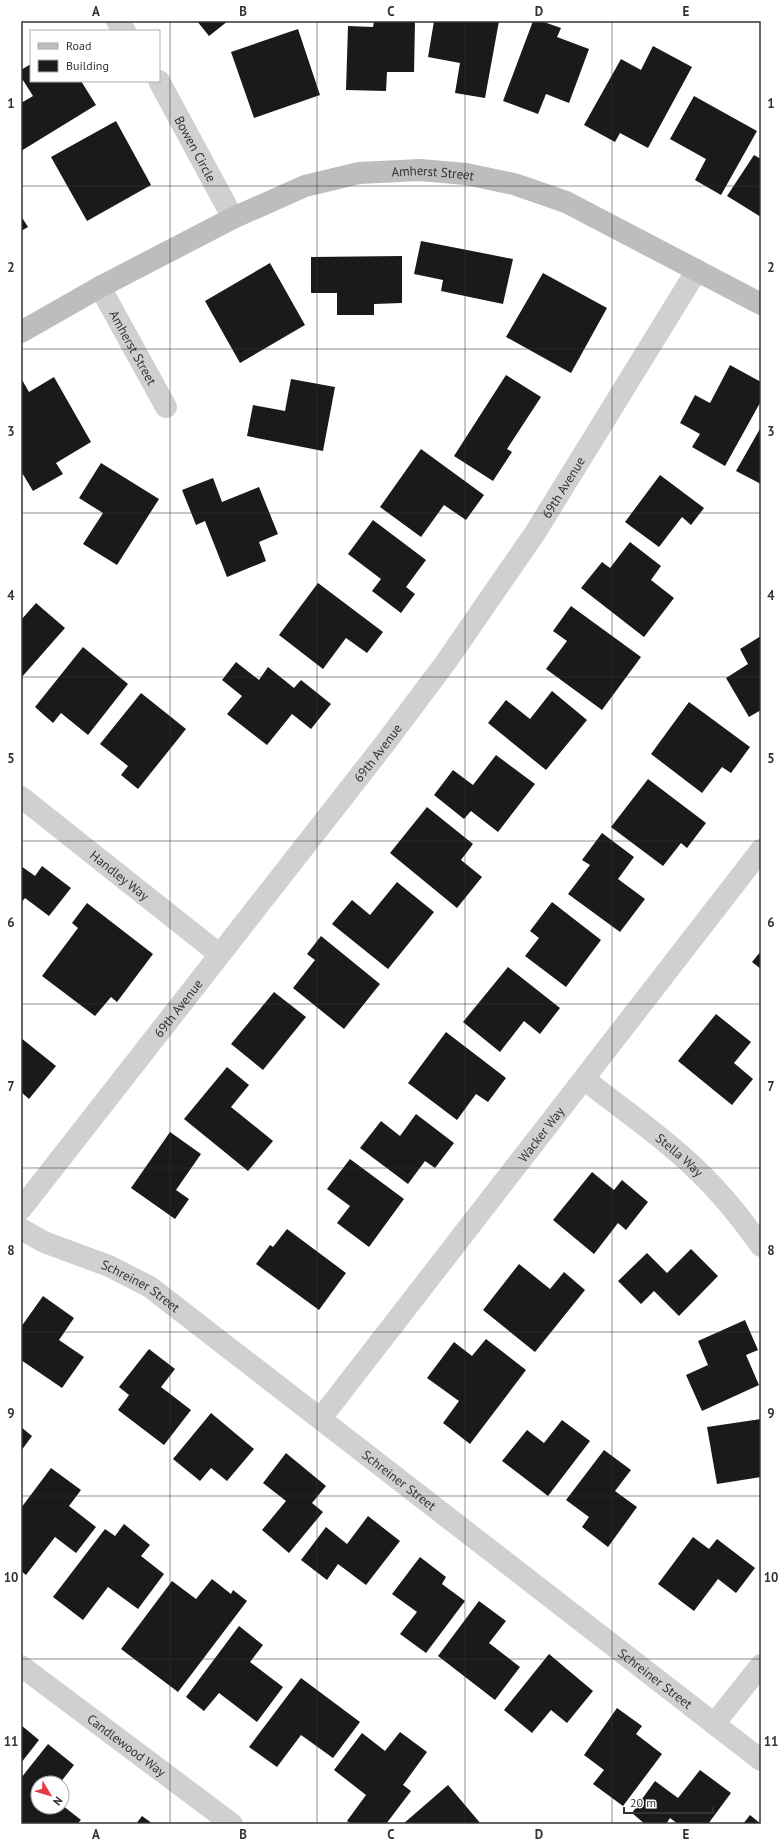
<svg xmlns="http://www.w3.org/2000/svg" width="782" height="1845" viewBox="0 0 782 1845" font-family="'PT Sans',sans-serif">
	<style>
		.building { fill: #1a1a1a }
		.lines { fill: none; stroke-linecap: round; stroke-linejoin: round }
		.street { stroke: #d0d0d0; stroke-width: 22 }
		.secondary { stroke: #bdbdbd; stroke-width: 22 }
		.grid { fill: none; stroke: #333; stroke-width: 1; stroke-opacity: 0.55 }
		.labels { text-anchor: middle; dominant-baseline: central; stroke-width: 4; stroke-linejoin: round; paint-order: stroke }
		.street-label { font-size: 13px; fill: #333; stroke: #fff }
		.neatline { fill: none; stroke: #333; stroke-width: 1.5 }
		.grid-label { font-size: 13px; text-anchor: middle; font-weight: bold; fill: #333 }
	</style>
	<rect width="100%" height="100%" fill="#fff"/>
	<g class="building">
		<path d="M 197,21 L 228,21 L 209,36 Z"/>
		<path d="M 374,21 L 415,21 L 414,72 L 387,72 L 386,91 L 346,90 L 348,26 L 373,27 Z"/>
		<path d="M 434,21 L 499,21 L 485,98 L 455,93 L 460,63 L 428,57 Z"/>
		<path d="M 533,21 L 541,21 L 561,28 L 557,37 L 589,49 L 569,103 L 546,94 L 538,114 L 503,101 Z"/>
		<path d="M 298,29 L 320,95 L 254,118 L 231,52 Z"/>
		<path d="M 653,46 L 692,67 L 648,148 L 620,133 L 615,142 L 584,125 L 621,59 L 641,70 Z"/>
		<path d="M 31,64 L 31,81 L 81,81 L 96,105 L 21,151 L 21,103 L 33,96 L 21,77 L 21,70 Z"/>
		<path d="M 694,96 L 757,131 L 721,195 L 695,180 L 706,159 L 670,139 Z"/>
		<path d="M 116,121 L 151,185 L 87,221 L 51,157 Z"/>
		<path d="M 754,155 L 761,159 L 761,217 L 727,196 Z"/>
		<path d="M 21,216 L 28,227 L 21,231 Z"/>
		<path d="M 421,241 L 513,259 L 503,304 L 441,291 L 443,280 L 414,274 Z"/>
		<path d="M 402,256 L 402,303 L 374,304 L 374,315 L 337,315 L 337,293 L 311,293 L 311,257 Z"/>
		<path d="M 270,263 L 305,325 L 240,363 L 205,301 Z"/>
		<path d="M 543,273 L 607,308 L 571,373 L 506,337 Z"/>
		<path d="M 730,365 L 761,382 L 761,401 L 725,466 L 692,447 L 700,434 L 680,423 L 695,395 L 710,403 Z"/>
		<path d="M 506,375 L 541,397 L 507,449 L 512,452 L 493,481 L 454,456 Z"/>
		<path d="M 54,377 L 91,442 L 56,463 L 63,474 L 33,491 L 21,471 L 21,378 L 29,392 Z"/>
		<path d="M 291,379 L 335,387 L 323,451 L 247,436 L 253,405 L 285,411 Z"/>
		<path d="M 761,427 L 761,484 L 736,471 Z"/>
		<path d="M 421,449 L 484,495 L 466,520 L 444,505 L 421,537 L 380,507 Z"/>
		<path d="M 101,463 L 159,499 L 117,565 L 83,544 L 103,513 L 79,498 Z"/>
		<path d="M 660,475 L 704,508 L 691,525 L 682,517 L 659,547 L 625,522 Z"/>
		<path d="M 213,478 L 222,502 L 259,487 L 278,534 L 259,542 L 266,561 L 227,577 L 205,521 L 196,525 L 182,490 Z"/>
		<path d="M 373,520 L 426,560 L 406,587 L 415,594 L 401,613 L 372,591 L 381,579 L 348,554 Z"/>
		<path d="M 630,542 L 661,566 L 651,580 L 674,598 L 644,637 L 581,588 L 602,562 L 610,568 Z"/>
		<path d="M 318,583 L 383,632 L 367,653 L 346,638 L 323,669 L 279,635 Z"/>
		<path d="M 36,603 L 65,628 L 21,678 L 21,620 Z"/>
		<path d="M 571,606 L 641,657 L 602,710 L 546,669 L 567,641 L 553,631 Z"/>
		<path d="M 761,636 L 761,710 L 749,717 L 726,678 L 748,664 L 740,649 Z"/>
		<path d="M 83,647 L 128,684 L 88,735 L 61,713 L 53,723 L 35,707 Z"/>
		<path d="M 236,662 L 259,680 L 268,667 L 294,688 L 301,680 L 331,704 L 311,729 L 292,714 L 267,745 L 227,714 L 242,696 L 222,680 Z"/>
		<path d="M 552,691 L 587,720 L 546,770 L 488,723 L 506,700 L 530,719 Z"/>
		<path d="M 141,693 L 186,729 L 138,789 L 121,775 L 128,766 L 100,744 Z"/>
		<path d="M 689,702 L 750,747 L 731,773 L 722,767 L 702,793 L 651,754 Z"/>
		<path d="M 496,755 L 535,784 L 498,832 L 471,811 L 464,819 L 434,795 L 453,770 L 473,785 Z"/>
		<path d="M 648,779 L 706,823 L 687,848 L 681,843 L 663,866 L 611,827 Z"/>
		<path d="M 427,807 L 473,844 L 461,860 L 482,877 L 457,908 L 390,853 Z"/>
		<path d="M 602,833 L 634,857 L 618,879 L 645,899 L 620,932 L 568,894 L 590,865 L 582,860 Z"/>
		<path d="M 21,866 L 35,876 L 42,866 L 71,888 L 49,916 L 25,898 L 21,903 Z"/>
		<path d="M 397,882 L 434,912 L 388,969 L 332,924 L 352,900 L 370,915 Z"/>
		<path d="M 552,902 L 601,940 L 566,987 L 525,956 L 539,938 L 530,931 Z"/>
		<path d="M 87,903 L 153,954 L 117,1002 L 111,997 L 95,1016 L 42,976 L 78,928 L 72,923 Z"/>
		<path d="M 321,936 L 380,984 L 344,1029 L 293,988 L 315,960 L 307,954 Z"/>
		<path d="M 761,951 L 761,969 L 752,962 Z"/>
		<path d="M 508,967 L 560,1008 L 540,1034 L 524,1021 L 500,1052 L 463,1022 Z"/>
		<path d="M 274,992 L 306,1017 L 263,1070 L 231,1044 Z"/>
		<path d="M 716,1014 L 751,1042 L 734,1063 L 753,1079 L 732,1105 L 678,1061 Z"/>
		<path d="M 446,1032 L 506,1078 L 488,1102 L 476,1094 L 457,1120 L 408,1083 Z"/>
		<path d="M 21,1038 L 56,1066 L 29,1099 L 21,1092 Z"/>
		<path d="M 227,1067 L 249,1085 L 231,1107 L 273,1141 L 248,1171 L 184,1119 Z"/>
		<path d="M 416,1114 L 454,1143 L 435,1168 L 425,1161 L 408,1184 L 360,1148 L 381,1121 L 400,1136 Z"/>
		<path d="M 170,1132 L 201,1154 L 176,1190 L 189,1199 L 175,1219 L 131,1188 Z"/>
		<path d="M 350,1159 L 404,1199 L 369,1247 L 337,1223 L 350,1206 L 327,1189 Z"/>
		<path d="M 592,1172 L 614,1190 L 622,1180 L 648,1202 L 626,1230 L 618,1223 L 594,1254 L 553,1220 Z"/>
		<path d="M 287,1229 L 346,1273 L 319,1310 L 256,1264 L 270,1245 L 273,1247 Z"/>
		<path d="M 691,1249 L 718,1276 L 679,1316 L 654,1291 L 641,1304 L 618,1281 L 647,1253 L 667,1273 Z"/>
		<path d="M 519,1264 L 550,1289 L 564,1272 L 585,1290 L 535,1352 L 483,1310 Z"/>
		<path d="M 43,1296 L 74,1318 L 59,1340 L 84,1357 L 62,1388 L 21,1360 L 21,1327 Z"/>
		<path d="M 745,1320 L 758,1350 L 746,1355 L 759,1385 L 702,1411 L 686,1375 L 708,1365 L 698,1341 Z"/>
		<path d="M 486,1339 L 526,1370 L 470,1444 L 443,1423 L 459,1401 L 427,1378 L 454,1342 L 472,1356 Z"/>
		<path d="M 149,1349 L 175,1369 L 161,1387 L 191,1410 L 164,1445 L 118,1410 L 129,1395 L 119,1387 Z"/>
		<path d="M 211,1413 L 254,1449 L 227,1481 L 211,1468 L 200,1481 L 173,1459 Z"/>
		<path d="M 761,1419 L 761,1477 L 717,1484 L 707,1427 Z"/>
		<path d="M 562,1420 L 590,1441 L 548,1496 L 502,1461 L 527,1430 L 544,1443 Z"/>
		<path d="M 21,1427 L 32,1436 L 21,1451 Z"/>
		<path d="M 604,1450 L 631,1470 L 615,1491 L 637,1507 L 608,1547 L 582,1527 L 589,1517 L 566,1500 Z"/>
		<path d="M 286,1453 L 326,1486 L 312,1503 L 323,1512 L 289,1553 L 262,1530 L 286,1501 L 263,1483 Z"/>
		<path d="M 51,1468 L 81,1490 L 69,1506 L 96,1527 L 76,1553 L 55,1537 L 26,1575 L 21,1571 L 21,1508 Z"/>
		<path d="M 368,1516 L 400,1541 L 366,1585 L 338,1564 L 327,1580 L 301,1560 L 326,1527 L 347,1544 Z"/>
		<path d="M 124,1524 L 150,1545 L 141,1556 L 164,1574 L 138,1609 L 108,1587 L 83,1620 L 53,1597 L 105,1529 L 115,1536 Z"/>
		<path d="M 693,1537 L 709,1549 L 717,1539 L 755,1568 L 736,1593 L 718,1579 L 694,1611 L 658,1584 Z"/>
		<path d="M 420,1557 L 446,1577 L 442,1584 L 465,1601 L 426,1653 L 400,1634 L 417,1612 L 392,1594 Z"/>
		<path d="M 212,1579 L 231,1594 L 233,1590 L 247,1601 L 178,1692 L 121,1649 L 172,1581 L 196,1599 Z"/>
		<path d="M 479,1601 L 506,1621 L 489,1643 L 520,1667 L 495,1700 L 438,1656 Z"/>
		<path d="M 239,1626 L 263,1645 L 250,1662 L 283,1687 L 257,1722 L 219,1693 L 204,1711 L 186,1697 Z"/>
		<path d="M 549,1654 L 593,1691 L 567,1723 L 551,1710 L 532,1733 L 504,1710 Z"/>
		<path d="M 301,1678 L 360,1722 L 333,1758 L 301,1735 L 277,1767 L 249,1747 Z"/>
		<path d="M 617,1708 L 642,1726 L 636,1734 L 662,1754 L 623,1806 L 593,1784 L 604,1770 L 584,1755 Z"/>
		<path d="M 21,1725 L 39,1740 L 21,1763 Z"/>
		<path d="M 400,1732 L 427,1752 L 403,1785 L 411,1791 L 386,1824 L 351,1824 L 347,1821 L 366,1795 L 334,1770 L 362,1733 L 385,1751 Z"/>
		<path d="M 48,1744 L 74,1765 L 60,1783 L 38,1783 L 38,1807 L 62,1807 L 62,1805 L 81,1820 L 77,1824 L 21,1824 L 21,1778 Z"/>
		<path d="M 700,1770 L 731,1793 L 708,1824 L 678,1824 L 670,1818 L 666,1824 L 645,1824 L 632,1813 L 655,1781 L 678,1798 Z"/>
		<path d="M 448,1785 L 481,1824 L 403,1824 Z"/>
		<path d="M 750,1815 L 761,1824 L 743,1824 Z"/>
		<path d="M 142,1816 L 153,1824 L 136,1824 Z"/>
	</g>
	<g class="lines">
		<g class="street">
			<path d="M 117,21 L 125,31"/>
			<path id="s1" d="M 159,81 L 233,218"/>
			<path id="s2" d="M 100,287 L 166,407"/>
			<path id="s3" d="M 21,797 L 219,954"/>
			<path id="s4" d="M 584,1079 C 622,1109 663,1137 698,1171 C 722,1194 742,1219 761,1246"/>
			<path id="s5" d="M 21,1209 L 383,746 L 446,662 L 535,533 L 697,270"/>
			<path id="s6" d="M 21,1229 L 44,1242 L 109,1266 L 150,1287 L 761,1760"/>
			<path id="s7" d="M 321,1418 L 761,850"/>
			<path id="s8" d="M 21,1666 L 232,1824"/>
			<path d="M 714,1724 L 761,1665"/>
		</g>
		<path class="secondary" id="s9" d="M 21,332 L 100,287 L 233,218 L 305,186 L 359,173 L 420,170 L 466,174 L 514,184 L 566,202 L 761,304"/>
	</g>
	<path class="grid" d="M 170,21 L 170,1824M 317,21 L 317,1824M 465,21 L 465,1824M 612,21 L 612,1824M 21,186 L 761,186M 21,349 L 761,349M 21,513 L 761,513M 21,677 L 761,677M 21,841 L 761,841M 21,1004 L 761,1004M 21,1168 L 761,1168M 21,1332 L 761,1332M 21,1496 L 761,1496M 21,1659 L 761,1659"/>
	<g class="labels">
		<g class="street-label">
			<text stroke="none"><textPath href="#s1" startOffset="77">Bowen Circle</textPath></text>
			<text stroke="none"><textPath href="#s9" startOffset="449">Amherst Street</textPath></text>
			<text stroke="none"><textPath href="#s2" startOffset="69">Amherst Street</textPath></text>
			<text stroke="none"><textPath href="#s5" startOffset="903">69th Avenue</textPath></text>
			<text stroke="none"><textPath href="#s5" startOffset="579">69th Avenue</textPath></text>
			<text stroke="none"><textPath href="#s3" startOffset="126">Handley Way</textPath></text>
			<text stroke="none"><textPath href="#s5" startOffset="255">69th Avenue</textPath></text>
			<text stroke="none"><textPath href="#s7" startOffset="359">Wacker Way</textPath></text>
			<text stroke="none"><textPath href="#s4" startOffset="122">Stella Way</textPath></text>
			<text stroke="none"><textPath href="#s6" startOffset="133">Schreiner Street</textPath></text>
			<text stroke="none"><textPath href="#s6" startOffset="457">Schreiner Street</textPath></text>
			<text stroke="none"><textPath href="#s6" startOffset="781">Schreiner Street</textPath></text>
			<text stroke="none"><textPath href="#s8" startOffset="132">Candlewood Way</textPath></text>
		</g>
	</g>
	<rect width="782" height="1845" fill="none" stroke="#ffffff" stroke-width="44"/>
	<rect x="30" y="30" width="130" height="52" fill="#ffffff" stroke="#adadad"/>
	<rect x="38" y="43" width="20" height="6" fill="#bdbdbd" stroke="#adadad"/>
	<text x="66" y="50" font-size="12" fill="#333333">Road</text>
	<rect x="38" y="60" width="20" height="12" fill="#1a1a1a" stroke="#adadad"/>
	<text x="66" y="70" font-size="12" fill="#333333">Building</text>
	<g transform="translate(50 1795) rotate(128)"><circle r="19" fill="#ffffff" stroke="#adadad"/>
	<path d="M0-3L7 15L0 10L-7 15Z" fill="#e63946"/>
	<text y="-6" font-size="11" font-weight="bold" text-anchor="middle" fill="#333333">N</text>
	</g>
	<path d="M624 1807v6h89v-6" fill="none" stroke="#333333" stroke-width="2"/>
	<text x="630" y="1807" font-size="12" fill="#333333" stroke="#ffffff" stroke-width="3" paint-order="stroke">20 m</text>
	<rect x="22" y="22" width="738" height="1801" class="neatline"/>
	<g class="grid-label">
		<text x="96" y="16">A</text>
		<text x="243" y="16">B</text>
		<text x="391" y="16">C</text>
		<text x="539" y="16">D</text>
		<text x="686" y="16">E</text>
		<text x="11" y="108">1</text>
		<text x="771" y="108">1</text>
		<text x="11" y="272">2</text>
		<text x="771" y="272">2</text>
		<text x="11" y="436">3</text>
		<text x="771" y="436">3</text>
		<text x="11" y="600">4</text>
		<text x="771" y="600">4</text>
		<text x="11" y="763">5</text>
		<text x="771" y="763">5</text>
		<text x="11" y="927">6</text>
		<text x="771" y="927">6</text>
		<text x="11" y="1091">7</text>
		<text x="771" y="1091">7</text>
		<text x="11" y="1255">8</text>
		<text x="771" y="1255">8</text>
		<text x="11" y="1418">9</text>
		<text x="771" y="1418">9</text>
		<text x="11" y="1582">10</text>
		<text x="771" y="1582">10</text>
		<text x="11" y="1746">11</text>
		<text x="771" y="1746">11</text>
		<text x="96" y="1839">A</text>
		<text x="243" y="1839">B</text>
		<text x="391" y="1839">C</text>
		<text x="539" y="1839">D</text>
		<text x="686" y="1839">E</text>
	</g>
</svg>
